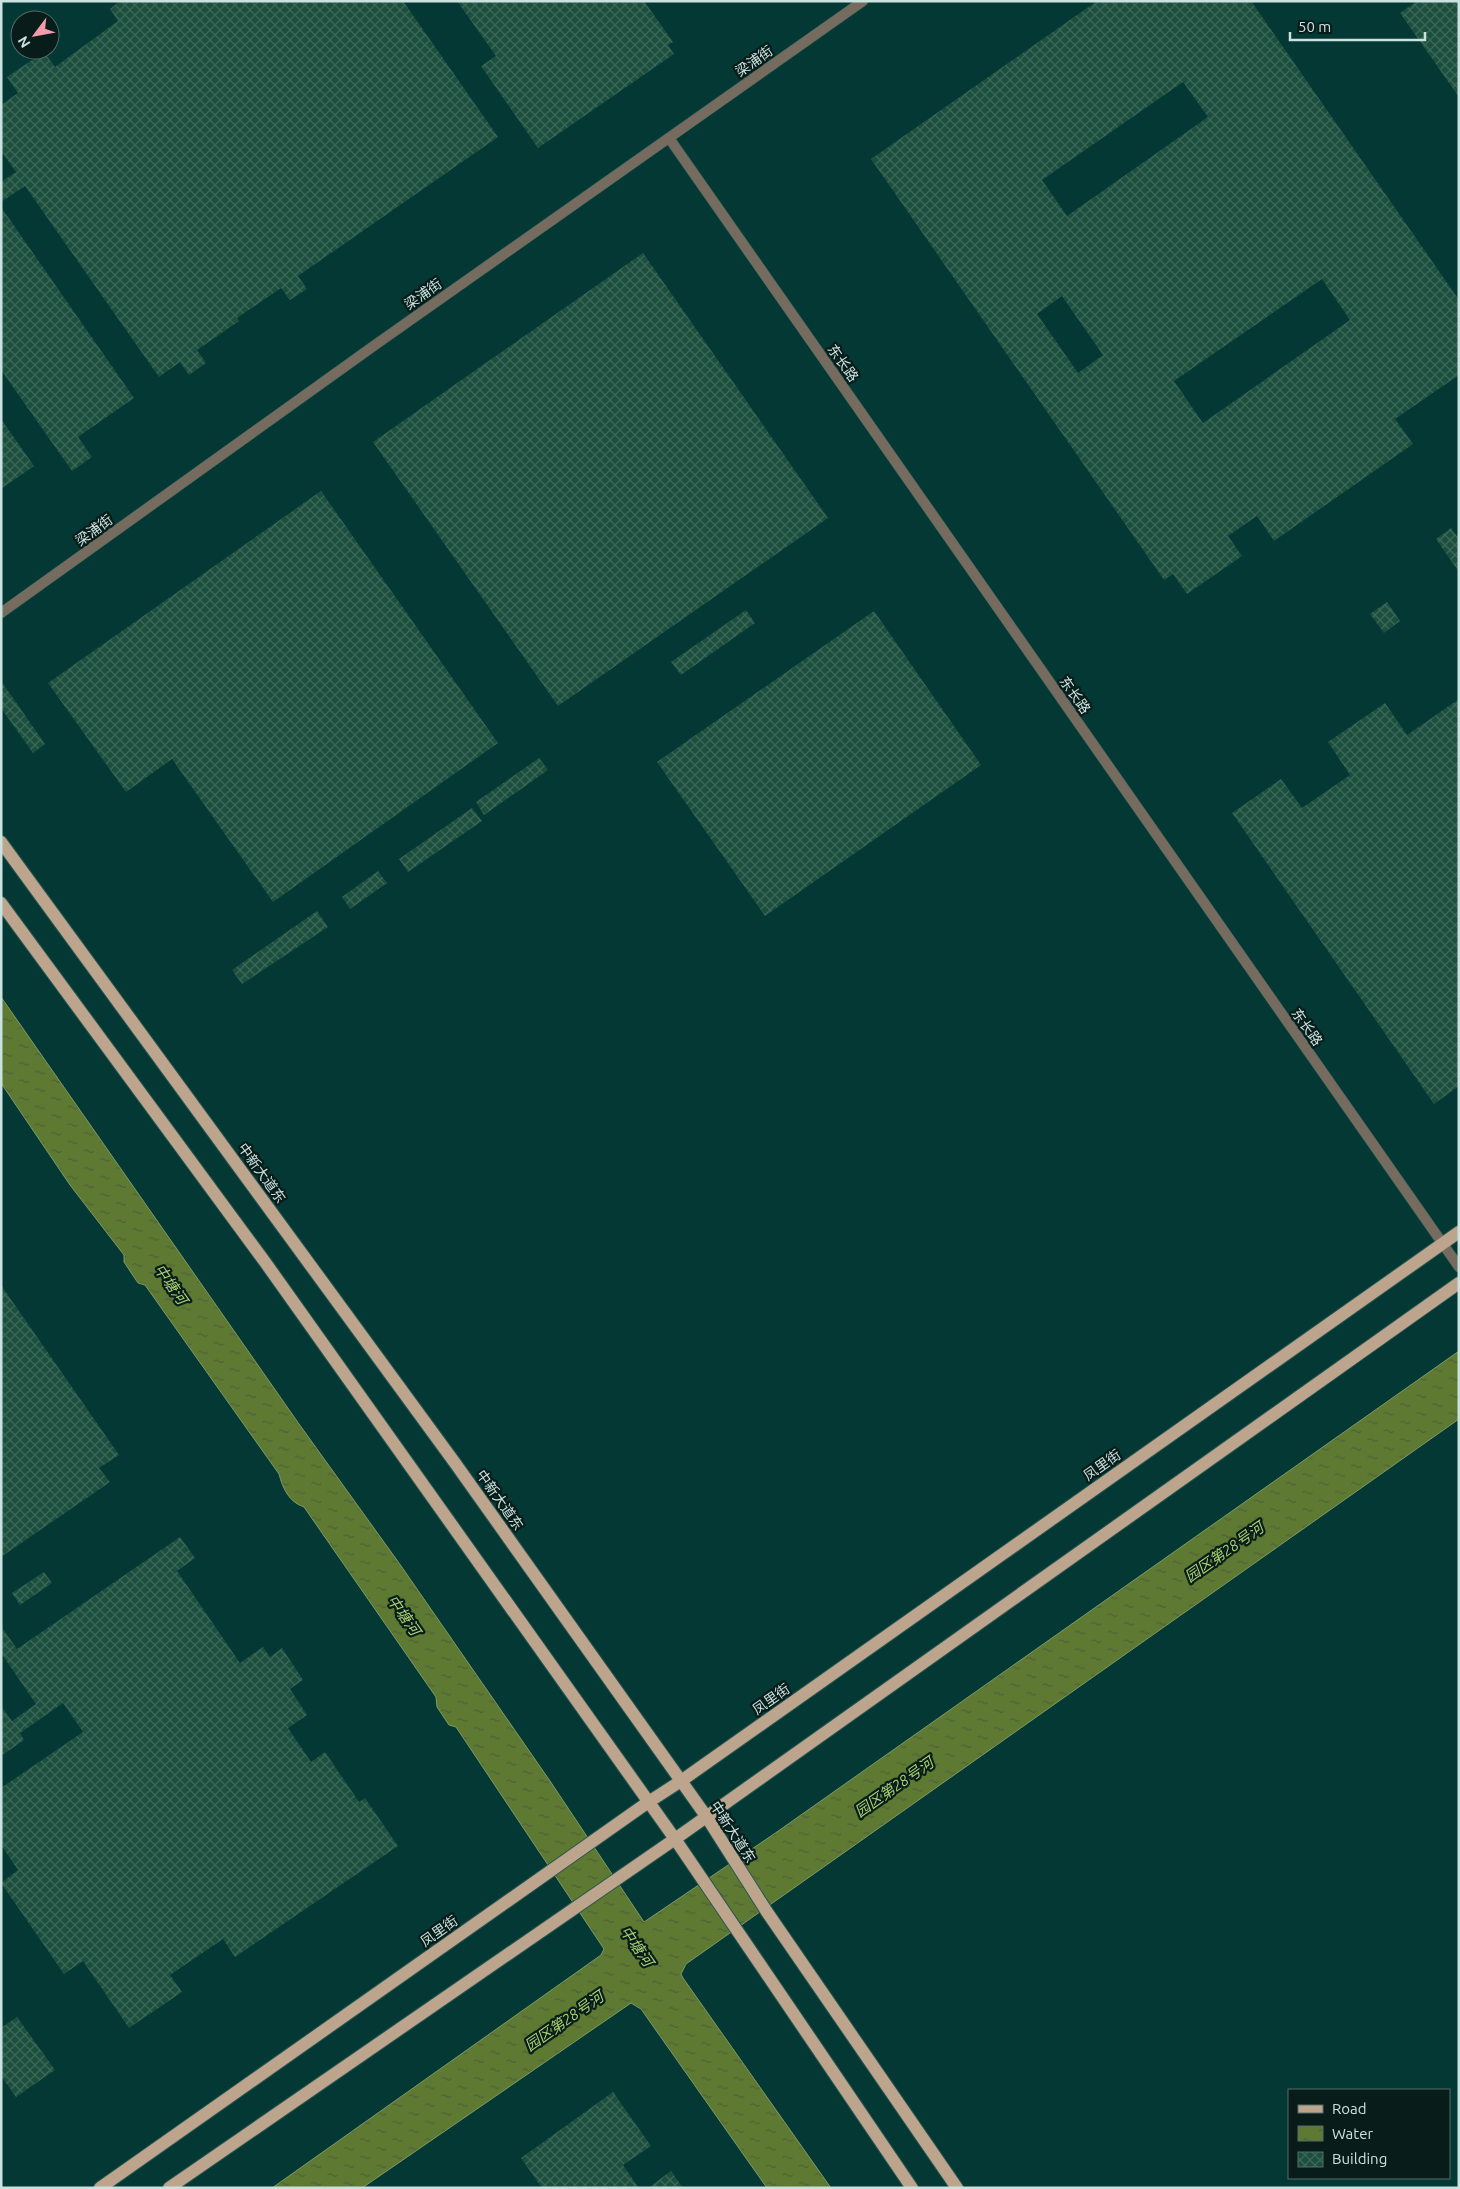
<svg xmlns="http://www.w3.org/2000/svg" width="1460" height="2189" viewBox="0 0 1460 2189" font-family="Ubuntu,'Noto Sans SC',sans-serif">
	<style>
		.water { fill: url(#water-ripples); stroke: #7f9966 }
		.building { fill: url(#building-cross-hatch); fill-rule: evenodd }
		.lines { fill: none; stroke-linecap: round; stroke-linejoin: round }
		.tertiary-casing { stroke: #285753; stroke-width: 11 }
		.primary-casing { stroke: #285753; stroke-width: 14 }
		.tertiary { stroke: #766b5f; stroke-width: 10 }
		.primary { stroke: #bda58d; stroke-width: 12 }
		.labels { text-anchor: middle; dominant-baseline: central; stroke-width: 4.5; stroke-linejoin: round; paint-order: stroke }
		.street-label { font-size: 14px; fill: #cbe3e0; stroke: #081c1a }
		.water-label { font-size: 15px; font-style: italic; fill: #aad270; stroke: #081c1a }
	</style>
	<defs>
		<pattern id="water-ripples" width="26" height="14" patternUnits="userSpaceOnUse" patternTransform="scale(1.25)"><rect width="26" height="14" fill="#5e7932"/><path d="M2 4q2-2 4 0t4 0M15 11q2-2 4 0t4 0" fill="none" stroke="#4f613a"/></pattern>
		<pattern id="building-cross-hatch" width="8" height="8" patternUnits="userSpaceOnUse" patternTransform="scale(1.25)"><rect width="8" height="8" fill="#1c4f3d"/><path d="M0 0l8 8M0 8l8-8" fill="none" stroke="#3c6859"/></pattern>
	</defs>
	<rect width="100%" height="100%" fill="#043834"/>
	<path class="water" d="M 1,997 L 299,1424 L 399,1563 L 550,1781 L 644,1922 L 774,1834 L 1459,1351 L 1459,1419 L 686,1964 L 681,1974 L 683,1978 L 831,2188 L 767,2188 L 641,2009 L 631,2003 L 362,2188 L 272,2188 L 601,1955 L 604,1949 L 456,1727 L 449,1725 L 437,1707 L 436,1697 L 304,1507 C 289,1502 283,1489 279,1474 L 145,1285 L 138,1283 L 124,1262 L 124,1255 L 70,1185 L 1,1083 Z"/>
	<g class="building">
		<path d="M 120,1 L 403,1 L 498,137 L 298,276 L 307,289 L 290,300 L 281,288 L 237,318 L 239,321 L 197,350 L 206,363 L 189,375 L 180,362 L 159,377 L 25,186 L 1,202 L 1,182 L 16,172 L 1,151 L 1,105 L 18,93 L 7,77 L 44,52 L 55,67 L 118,21 L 110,9 Z"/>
		<path d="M 457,1 L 644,1 L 673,42 L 668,45 L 674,54 L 538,148 L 481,66 L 496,56 Z"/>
		<path d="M 1097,1 L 1251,1 L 1459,300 L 1459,375 L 1395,419 L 1413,444 L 1274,541 L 1257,516 L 1228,536 L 1242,556 L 1187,594 L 1173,574 L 1164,580 L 871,159 ZM 1183,82 L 1208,117 L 1067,216 L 1042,180 ZM 1322,279 L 1350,320 L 1203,423 L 1174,381 ZM 1062,296 L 1103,355 L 1078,373 L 1037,314 Z"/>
		<path d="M 1417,1 L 1459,1 L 1459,97 L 1400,13 Z"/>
		<path d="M 1,207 L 134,398 L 78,437 L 92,457 L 72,471 L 1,370 Z"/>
		<path d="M 643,253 L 828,518 L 558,706 L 373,442 Z"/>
		<path d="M 1,419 L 34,466 L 1,489 Z"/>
		<path d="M 321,491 L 498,743 L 273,902 L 172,759 L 126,792 L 48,683 Z"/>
		<path d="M 1451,528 L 1459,539 L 1459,572 L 1436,539 Z"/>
		<path d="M 1387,602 L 1400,621 L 1384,633 L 1370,614 Z"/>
		<path d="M 746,610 L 755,623 L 681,675 L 671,662 Z"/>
		<path d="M 874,611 L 981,765 L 765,916 L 657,762 Z"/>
		<path d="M 1,681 L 45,744 L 33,753 L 1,708 Z"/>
		<path d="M 1459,699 L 1459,1086 L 1434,1104 L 1232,813 L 1281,779 L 1302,808 L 1350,775 L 1328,742 L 1385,703 L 1407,735 Z"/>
		<path d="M 539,758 L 548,770 L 484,815 L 476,802 Z"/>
		<path d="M 472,808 L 482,821 L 408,872 L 399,859 Z"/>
		<path d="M 378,871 L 387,883 L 350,909 L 342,897 Z"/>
		<path d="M 317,911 L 328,927 L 242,984 L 232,970 Z"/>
		<path d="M 1,1285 L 119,1455 L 99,1468 L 110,1482 L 1,1557 Z"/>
		<path d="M 180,1537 L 195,1558 L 177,1571 L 240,1663 L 263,1647 L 270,1657 L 282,1648 L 303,1680 L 290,1689 L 307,1715 L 288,1728 L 311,1762 L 325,1752 L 359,1802 L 365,1798 L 398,1846 L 235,1957 L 223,1939 L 170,1975 L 182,1992 L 129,2028 L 83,1961 L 64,1974 L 1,1883 L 18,1870 L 1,1845 L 1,1788 L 83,1732 L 63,1703 L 20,1733 L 24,1740 L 1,1756 L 1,1706 L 12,1721 L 36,1704 L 1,1653 L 1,1626 L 17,1649 Z"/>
		<path d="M 44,1572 L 52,1583 L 20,1605 L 12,1593 Z"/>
		<path d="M 17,2017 L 55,2070 L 16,2097 L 1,2076 L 1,2028 Z"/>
		<path d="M 613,2092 L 651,2146 L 623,2165 L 639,2188 L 542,2188 L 521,2158 Z"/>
		<path d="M 671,2171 L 683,2188 L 648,2188 Z"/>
	</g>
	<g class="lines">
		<g class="tertiary-casing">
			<g id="tertiary">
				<path d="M 669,138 L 1459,1267"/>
				<path d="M 1,613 L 375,345 L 863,1"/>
			</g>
		</g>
		<g class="primary-casing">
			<g id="primary">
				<path d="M 1,842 L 455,1463 L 706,1816 L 767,1912 L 957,2188"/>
				<path d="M 1,903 L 265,1262 L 675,1839 L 912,2188"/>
				<path d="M 100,2188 L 647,1803 L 681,1781 L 1459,1232"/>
				<path d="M 169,2188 L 675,1839 L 1459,1283"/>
			</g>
		</g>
		<use href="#tertiary" class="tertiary"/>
		<use href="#primary" class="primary"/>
	</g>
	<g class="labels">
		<g class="street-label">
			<text transform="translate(754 61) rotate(-35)">梁浦街</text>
			<text transform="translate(423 294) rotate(-35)">梁浦街</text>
			<text transform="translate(843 363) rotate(55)">东长路</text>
			<text transform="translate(94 530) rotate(-36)">梁浦街</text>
			<text transform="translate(1075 695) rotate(55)">东长路</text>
			<text transform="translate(1307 1027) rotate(55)">东长路</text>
			<text transform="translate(262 1173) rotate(54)">中新大道东</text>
			<text transform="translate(1102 1465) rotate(-35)">凤里街</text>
			<text transform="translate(500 1500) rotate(55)">中新大道东</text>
			<text transform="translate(771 1699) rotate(-35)">凤里街</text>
			<text transform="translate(733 1832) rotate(57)">中新大道东</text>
			<text transform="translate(439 1931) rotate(-35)">凤里街</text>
		</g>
		<g class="water-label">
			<text transform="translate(171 1284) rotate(55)">中塘河</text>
			<text transform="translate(1224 1552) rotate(-35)">园区第28号河</text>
			<text transform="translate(404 1615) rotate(55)">中塘河</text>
			<text transform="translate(894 1787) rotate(-35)">园区第28号河</text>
			<text transform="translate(637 1946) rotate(55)">中塘河</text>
			<text transform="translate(564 2021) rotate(-35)">园区第28号河</text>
		</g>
	</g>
	<rect width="1460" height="2189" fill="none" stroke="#cbe3e0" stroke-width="5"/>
	<rect x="1288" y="2089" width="162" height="90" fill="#081c1a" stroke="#566c69"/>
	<rect x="1298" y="2105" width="25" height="8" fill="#bda58d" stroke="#566c69"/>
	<text x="1332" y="2114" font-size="15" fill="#cbe3e0">Road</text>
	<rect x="1298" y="2126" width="25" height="15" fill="url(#water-ripples)" stroke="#566c69"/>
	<text x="1332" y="2139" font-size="15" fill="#cbe3e0">Water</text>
	<rect x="1298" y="2152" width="25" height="15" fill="url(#building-cross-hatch)" stroke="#566c69"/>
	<text x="1332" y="2164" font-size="15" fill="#cbe3e0">Building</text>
	<g transform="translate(35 35) rotate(238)"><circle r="24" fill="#081c1a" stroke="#566c69"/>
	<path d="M0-4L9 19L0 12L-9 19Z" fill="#f39aab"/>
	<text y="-8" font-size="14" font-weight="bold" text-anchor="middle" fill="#cbe3e0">N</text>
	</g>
	<path d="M1290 32v8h135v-8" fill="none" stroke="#cbe3e0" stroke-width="2.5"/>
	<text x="1298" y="32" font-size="15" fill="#cbe3e0" stroke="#081c1a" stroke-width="4" paint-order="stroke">50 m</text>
</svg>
